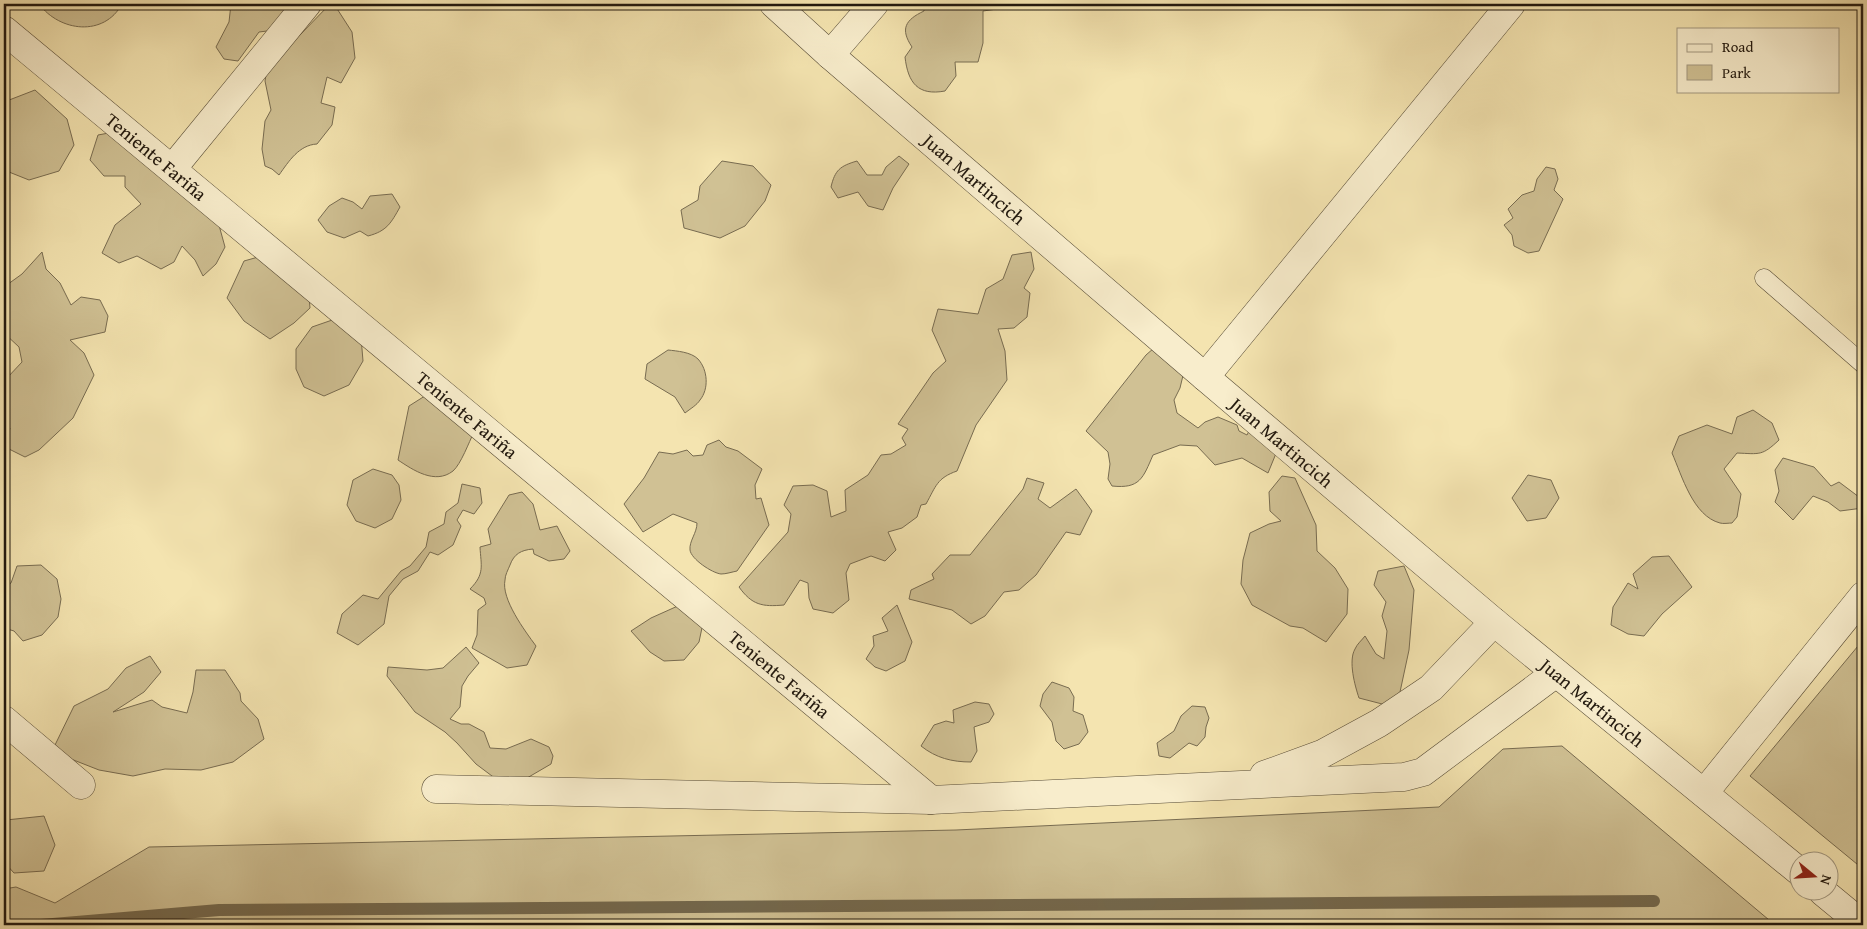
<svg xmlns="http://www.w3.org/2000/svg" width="1867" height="929" viewBox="0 0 1867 929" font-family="'Gentium Book Plus',serif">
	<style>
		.green { fill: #d0c194; stroke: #786c51 }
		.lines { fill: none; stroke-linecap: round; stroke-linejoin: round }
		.stream { stroke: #74694e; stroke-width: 12 }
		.service-casing { stroke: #564b36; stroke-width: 19 }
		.minor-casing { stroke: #564b36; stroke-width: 29 }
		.service { stroke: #f8edcc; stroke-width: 18 }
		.minor { stroke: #f8edcc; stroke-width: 28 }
		.labels { text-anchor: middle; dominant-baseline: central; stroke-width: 4; stroke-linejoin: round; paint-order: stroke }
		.street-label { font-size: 19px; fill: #21180e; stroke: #f8edcc }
	</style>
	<rect width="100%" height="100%" fill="#f4e4b0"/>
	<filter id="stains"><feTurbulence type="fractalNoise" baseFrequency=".004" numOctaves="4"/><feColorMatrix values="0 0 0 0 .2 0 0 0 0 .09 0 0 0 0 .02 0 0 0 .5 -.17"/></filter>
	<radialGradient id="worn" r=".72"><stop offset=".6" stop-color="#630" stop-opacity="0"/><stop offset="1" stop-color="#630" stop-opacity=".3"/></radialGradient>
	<g class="green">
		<path d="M 39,4 L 122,4 C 104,37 60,32 39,4 Z"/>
		<path d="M 231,4 L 290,4 L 275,30 L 259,32 L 238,61 L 224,59 L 216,47 L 229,22 Z"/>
		<path d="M 330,4 L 334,4 L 352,32 L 355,58 L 341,83 L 327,77 L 321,103 L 335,107 L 332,125 L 317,144 C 299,145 289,161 279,175 L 272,169 L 265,166 L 262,149 L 265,121 L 271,110 L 265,81 L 267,69 Z"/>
		<path d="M 924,4 L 1001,4 L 997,9 L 983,11 L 983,43 L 978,62 L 955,62 L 956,76 L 945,91 C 918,96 908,83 905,57 L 912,47 C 900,29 905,20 924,11 Z"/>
		<path d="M 35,90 L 67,119 L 74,145 L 59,171 L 29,180 L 4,170 L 4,102 Z"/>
		<path d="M 114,132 L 217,218 L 225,247 L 216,264 L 203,276 L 195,260 L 182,246 L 174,262 L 161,269 L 137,256 L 119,263 L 102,253 L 115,225 L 141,204 L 125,187 L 125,176 L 104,176 L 90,160 L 98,135 Z"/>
		<path d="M 899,156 L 909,164 L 893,188 L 883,210 L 868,206 L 858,192 L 838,198 L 831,187 C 835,170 840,166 857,161 L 867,175 L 882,175 L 886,167 Z"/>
		<path d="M 722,161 L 753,166 L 771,185 L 765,201 L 745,226 L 720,238 L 684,228 L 681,210 L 698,200 L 700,186 Z"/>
		<path d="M 1546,167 L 1555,169 L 1558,179 L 1554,190 L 1563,199 L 1539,251 L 1528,253 L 1514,246 L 1512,235 L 1504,225 L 1513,218 L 1508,209 L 1522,195 L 1534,191 L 1537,179 Z"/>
		<path d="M 392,194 L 400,207 C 391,223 387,231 368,236 L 360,231 L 344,238 L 327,232 L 318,220 L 329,206 L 342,198 L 353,202 L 362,209 L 370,196 Z"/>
		<path d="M 42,252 L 46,269 L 60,283 L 71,305 L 81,297 L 100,300 L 108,316 L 105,332 L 70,340 L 84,353 L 94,375 L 73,418 L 39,450 L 25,457 L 5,447 L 10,428 L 4,424 L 4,377 L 7,378 L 22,362 L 19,347 L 4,333 L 4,287 L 22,274 Z"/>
		<path d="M 276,252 L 307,275 L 310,308 L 294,323 L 270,339 L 244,321 L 227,298 L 244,261 Z"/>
		<path d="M 1031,252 L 1034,269 L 1024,288 L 1030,293 L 1027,317 L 1014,328 L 998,329 L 1005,351 L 1007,380 L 976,425 L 957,471 C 937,478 936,486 926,504 L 921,505 L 917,517 L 902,528 L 888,532 L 896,550 L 885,561 L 871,556 L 850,564 L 846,573 L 849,600 L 833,613 L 813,609 L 809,598 L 808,583 L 800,580 L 784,605 C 762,607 752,605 739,587 L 788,532 L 791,514 L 784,505 L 793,486 L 813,485 L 827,491 L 831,517 L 846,511 L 845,490 L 868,475 L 881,455 L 891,454 L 906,445 L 902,438 L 908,429 L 898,424 L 933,373 L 946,361 L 932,330 L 938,309 L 978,314 L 986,289 L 1003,279 L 1012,255 Z"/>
		<path d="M 338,318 L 361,337 L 363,361 L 349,385 L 324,396 L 304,387 L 296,369 L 296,349 L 312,327 Z"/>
		<path d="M 1154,348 L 1185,367 L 1180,388 L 1174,400 L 1177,413 L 1198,428 L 1205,422 L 1218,417 L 1237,425 L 1239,431 L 1247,435 L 1252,425 L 1277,451 L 1268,473 L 1242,458 L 1215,465 L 1197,446 L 1180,445 L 1153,455 C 1143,478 1140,489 1112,486 L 1108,479 L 1110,464 L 1108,452 L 1086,431 L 1146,355 Z"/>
		<path d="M 668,350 C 677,351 691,352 698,359 C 708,370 709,389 700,400 C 697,405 690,409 685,413 L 675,397 L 645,379 L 647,364 Z"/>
		<path d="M 428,394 L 474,432 C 469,442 461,464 453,471 C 435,485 413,470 398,460 L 409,406 Z"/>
		<path d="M 1753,410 L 1772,423 L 1779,440 C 1762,456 1760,454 1737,453 L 1724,469 L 1741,494 L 1737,517 L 1732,523 C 1729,523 1723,524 1720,523 C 1693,516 1682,476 1672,453 L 1679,436 L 1707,425 L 1732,434 L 1737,417 Z"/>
		<path d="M 719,440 L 726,447 L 738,451 L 762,469 L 755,485 L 756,499 L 761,498 L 769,525 L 737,571 C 732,572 726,574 721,574 C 712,573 691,559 690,550 C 689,541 697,533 697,523 L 673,514 L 643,532 L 624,504 L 644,478 L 659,452 L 673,454 L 687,450 L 693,456 L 703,455 L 707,445 Z"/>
		<path d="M 1783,458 L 1814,467 L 1831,486 L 1839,482 L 1863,500 L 1863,508 L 1840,511 L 1828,502 L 1813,496 L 1793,520 L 1775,502 L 1779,491 L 1775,470 Z"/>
		<path d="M 373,469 L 392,475 L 399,485 L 401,500 L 392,519 L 375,528 L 356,521 L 347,505 L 353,480 Z"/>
		<path d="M 1528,475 L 1551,480 L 1559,498 L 1546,518 L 1527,521 L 1512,498 Z"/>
		<path d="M 1282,476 L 1295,478 L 1316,525 L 1317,551 L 1335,568 L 1348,589 L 1347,614 L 1326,642 L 1303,628 L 1290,626 L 1252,605 L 1241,584 L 1243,560 L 1250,533 L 1269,524 L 1281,521 L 1270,511 L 1269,492 Z"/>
		<path d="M 1027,478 L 1044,483 L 1038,499 L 1050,508 L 1076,489 L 1092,511 L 1080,535 L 1066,532 L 1036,575 L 1019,590 L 1004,592 L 985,616 L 971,624 L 952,610 L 909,599 L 911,590 L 934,579 L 932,574 L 950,555 L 970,555 L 1023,489 Z"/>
		<path d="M 462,484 L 480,488 L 482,503 L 474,514 L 463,510 L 457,520 L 461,526 L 453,545 L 438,555 L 430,552 L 418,571 L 403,579 L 389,596 L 384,624 L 358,645 L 337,633 L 342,614 L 363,595 L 378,599 L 401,571 L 410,566 L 426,547 L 429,532 L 444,524 L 446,512 L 458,503 Z"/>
		<path d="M 522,492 L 533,504 L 540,530 L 557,526 L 570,551 L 564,559 L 549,561 L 534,554 L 533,549 C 521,550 514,554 510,565 C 508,570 505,575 505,580 C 501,599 525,631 536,646 L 527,665 L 507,668 L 472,648 L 477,635 L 478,610 L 486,604 L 484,598 L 470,589 C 485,574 481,566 480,547 L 491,544 L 488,529 L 509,495 Z"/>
		<path d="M 1669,556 L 1692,587 L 1662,614 L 1644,636 L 1628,634 L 1611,625 L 1613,607 L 1628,583 L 1638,589 L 1633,574 L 1652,557 Z"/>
		<path d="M 41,565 L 57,579 L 61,599 L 58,617 L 42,635 L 23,641 L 14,631 L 4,628 L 4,587 L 11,583 L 17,566 Z"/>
		<path d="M 1404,566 L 1414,590 L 1409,650 L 1400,692 L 1386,705 L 1359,698 C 1355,686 1348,661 1355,649 C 1357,644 1362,640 1365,636 L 1376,654 L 1384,659 L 1387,631 L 1382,616 L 1386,602 L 1374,585 L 1378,571 Z"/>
		<path d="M 680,605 L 703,623 L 699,642 L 684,660 L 664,661 L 650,652 L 631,631 L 651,618 Z"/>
		<path d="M 897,605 L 912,642 L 905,661 L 886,671 L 875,667 L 866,659 L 874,646 L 873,636 L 888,631 L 882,618 Z"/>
		<path d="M 1863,640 L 1863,869 L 1750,776 Z"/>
		<path d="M 466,647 L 479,663 L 468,676 L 462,686 L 460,707 L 450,719 L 461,724 L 469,724 L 484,732 L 490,748 L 506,749 L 531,739 L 549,747 L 553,756 L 551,764 L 527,778 L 496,779 L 476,764 L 457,743 L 445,732 L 415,712 L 387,676 L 388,667 L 427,670 L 443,668 Z"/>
		<path d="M 150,656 L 161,672 L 144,692 L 113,712 L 152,700 L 162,707 L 187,713 L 193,692 L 196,670 L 225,670 L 240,693 L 241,701 L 258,719 L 264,739 L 233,762 L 201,770 L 165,769 L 133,776 L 99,770 L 71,759 L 55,745 L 74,706 L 108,689 L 126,668 Z"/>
		<path d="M 1052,682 L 1069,688 L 1074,697 L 1073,711 L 1083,715 L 1088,732 L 1079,744 L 1064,749 L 1056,741 L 1052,722 L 1040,706 L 1043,694 Z"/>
		<path d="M 975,702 L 989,704 L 994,714 L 989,722 L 974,727 L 977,751 L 971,762 C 952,762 936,758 921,746 L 934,725 L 946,721 L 954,723 L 953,710 Z"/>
		<path d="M 1192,706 L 1205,707 L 1209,718 L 1206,727 L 1205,737 L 1197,746 L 1189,743 L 1170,758 L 1159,756 L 1157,743 L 1174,731 L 1181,716 Z"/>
		<path d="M 1562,746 L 1775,925 L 4,925 L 4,889 L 16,887 L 55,903 L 149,847 L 956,830 L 1439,807 L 1503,749 Z"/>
		<path d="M 44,816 L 55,845 L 44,871 L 14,873 L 4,862 L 4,826 L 6,820 Z"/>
	</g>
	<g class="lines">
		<path class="stream" d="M 41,925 L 219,910 L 1654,901"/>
		<g class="service-casing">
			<path id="service" d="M 1764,278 L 1863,364"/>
		</g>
		<g class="minor-casing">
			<g id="minor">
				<path id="s1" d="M 774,4 L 830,55 L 1205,377 L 1494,622 L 1800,872"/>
				<path id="s2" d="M 4,30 L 931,800"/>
				<path d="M 830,55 L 874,4"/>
				<path d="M 172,169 L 307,4"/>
				<path d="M 1205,377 L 1511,4"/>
				<path d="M 4,720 L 81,785"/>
				<path d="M 1264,775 L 1322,754 L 1379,723 L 1431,688 L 1494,622"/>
				<path d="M 436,789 L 931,800 L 1404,777 L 1423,772 L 1556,673"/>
				<path d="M 1704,793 L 1863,596"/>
				<path d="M 1823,892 L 1863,925"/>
			</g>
		</g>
		<use href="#service" class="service"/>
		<use href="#minor" class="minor"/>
	</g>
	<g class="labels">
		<g class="street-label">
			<text stroke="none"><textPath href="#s2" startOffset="198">Teniente Fariña</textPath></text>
			<text stroke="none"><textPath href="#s1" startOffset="266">Juan Martincich</textPath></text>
			<text stroke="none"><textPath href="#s2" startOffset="602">Teniente Fariña</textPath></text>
			<text stroke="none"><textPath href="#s1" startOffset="671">Juan Martincich</textPath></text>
			<text stroke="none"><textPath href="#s2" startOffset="1008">Teniente Fariña</textPath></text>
			<text stroke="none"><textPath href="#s1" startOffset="1076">Juan Martincich</textPath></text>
		</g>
	</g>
	<rect width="1867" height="929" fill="none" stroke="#f4e4b0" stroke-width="20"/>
	<rect x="5" y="5" width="1857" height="919" fill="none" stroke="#21180e" stroke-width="2.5"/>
	<rect x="10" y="10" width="1847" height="909" fill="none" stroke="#21180e"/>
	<rect x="1677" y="28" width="162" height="65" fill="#f8edcc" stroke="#a29880"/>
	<rect x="1687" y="44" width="25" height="8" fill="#f8edcc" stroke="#a29880"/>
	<text x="1722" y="52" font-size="15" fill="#21180e">Road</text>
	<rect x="1687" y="65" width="25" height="15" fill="#d0c194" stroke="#a29880"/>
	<text x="1722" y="78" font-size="15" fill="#21180e">Park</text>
	<g transform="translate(1814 876) rotate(108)"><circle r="24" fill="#f8edcc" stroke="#a29880"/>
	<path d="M0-4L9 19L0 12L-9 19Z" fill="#8f2418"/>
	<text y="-8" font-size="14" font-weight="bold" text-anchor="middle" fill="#21180e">N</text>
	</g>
	<rect width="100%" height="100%" filter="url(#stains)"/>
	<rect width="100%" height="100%" fill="url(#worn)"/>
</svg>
